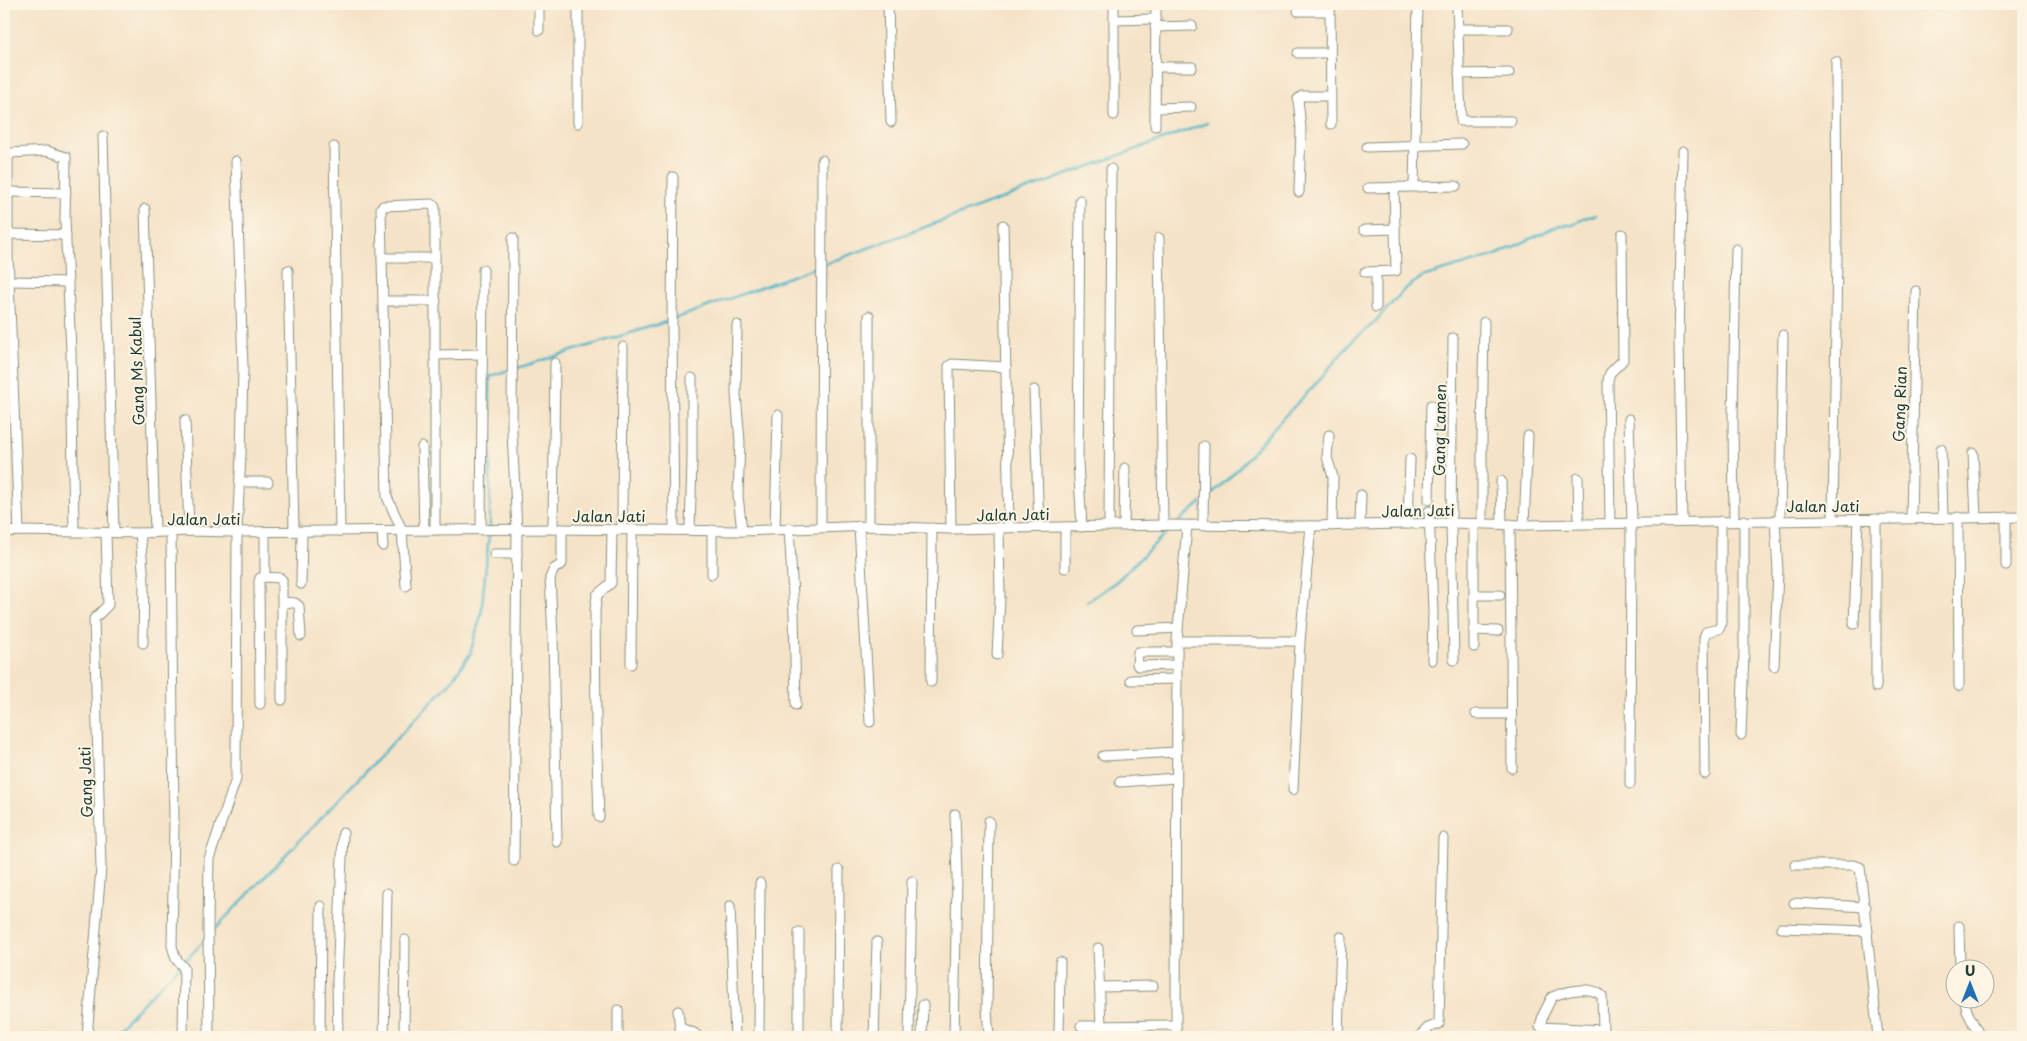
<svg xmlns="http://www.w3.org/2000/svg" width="2027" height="1041" viewBox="0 0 2027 1041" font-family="'Playpen Sans',sans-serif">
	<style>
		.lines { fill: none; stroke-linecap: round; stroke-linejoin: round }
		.stream { stroke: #4ab5c7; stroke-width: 2.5 }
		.minor-casing { stroke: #8a907e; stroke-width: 11 }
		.minor { stroke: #fff; stroke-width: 9 }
		.labels { text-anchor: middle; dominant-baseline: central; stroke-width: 4; stroke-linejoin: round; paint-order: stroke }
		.street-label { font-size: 15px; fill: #1f3d34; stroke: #fcf5e5 }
	</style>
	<rect width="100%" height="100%" fill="#fcf5e5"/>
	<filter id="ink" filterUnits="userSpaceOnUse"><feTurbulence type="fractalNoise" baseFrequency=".02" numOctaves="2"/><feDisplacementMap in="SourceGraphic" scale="10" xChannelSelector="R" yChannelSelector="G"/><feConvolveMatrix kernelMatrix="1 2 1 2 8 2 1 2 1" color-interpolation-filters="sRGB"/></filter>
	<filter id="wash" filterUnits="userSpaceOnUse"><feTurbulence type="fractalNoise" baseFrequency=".0096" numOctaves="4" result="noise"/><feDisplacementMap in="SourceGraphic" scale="20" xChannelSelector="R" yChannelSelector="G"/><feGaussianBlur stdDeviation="1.12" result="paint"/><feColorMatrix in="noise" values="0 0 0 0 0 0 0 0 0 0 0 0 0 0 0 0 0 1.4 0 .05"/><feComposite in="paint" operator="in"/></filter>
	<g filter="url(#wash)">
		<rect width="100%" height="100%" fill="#f5e3c8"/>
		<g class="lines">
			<g class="stream">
				<path d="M 825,264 L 1207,123"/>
				<path d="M 674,319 L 819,266"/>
				<path d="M 514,369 L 669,321"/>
				<path d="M 1207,498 L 1234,473 L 1281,420 L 1311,389 L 1355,338 L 1371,326 L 1405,289 L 1422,277 L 1496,255 L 1560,225 L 1573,225 L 1584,218 L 1596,215"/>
				<path d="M 1178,522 L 1201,503"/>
				<path d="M 1087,602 L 1117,581 L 1172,527"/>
				<path d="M 210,934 L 450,683 L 470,654 L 481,615 L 490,525 L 490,376 L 509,370"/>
				<path d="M 183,963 L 205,940"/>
				<path d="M 110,1037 L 179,966"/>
			</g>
		</g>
	</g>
	<g filter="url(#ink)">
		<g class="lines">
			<g class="minor-casing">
				<g id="minor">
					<path d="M 539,4 L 539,30"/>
					<path d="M 578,4 L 578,123"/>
					<path d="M 888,4 L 891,122"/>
					<path d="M 1114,4 L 1114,115"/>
					<path d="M 1330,4 L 1331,124"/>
					<path d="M 1457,4 L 1461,121 L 1511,121"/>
					<path d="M 1298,11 L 1330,11"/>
					<path d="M 1114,20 L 1155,19"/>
					<path d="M 1155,27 L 1192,26"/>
					<path d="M 1458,29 L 1508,29"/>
					<path d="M 1298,53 L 1330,53"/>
					<path d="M 1155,67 L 1192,67"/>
					<path d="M 1459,74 L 1509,73"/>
					<path d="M 1155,108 L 1191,107"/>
					<path d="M 1155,126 L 1156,4"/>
					<path d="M 103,136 L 114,532"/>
					<path d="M 334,147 L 340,531"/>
					<path d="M 1367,147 L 1462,144"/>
					<path d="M 673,177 L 672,329 L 674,530"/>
					<path d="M 1414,186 L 1418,4"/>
					<path d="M 1368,188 L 1456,186"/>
					<path d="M 9,192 L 66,193"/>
					<path d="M 1299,192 L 1301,128 L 1298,99 L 1302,96 L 1330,96"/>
					<path d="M 1080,200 L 1078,462 L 1082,527"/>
					<path d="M 145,209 L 155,532"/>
					<path d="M 1003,225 L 1009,527"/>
					<path d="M 1364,230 L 1395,229"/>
					<path d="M 7,234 L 66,235"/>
					<path d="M 513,238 L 512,431 L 517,530 L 514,861"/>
					<path d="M 1159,238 L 1163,525"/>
					<path d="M 382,258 L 435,258"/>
					<path d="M 288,270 L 294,530"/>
					<path d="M 1365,272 L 1396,271 L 1394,187"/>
					<path d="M 10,281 L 68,282"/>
					<path d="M 383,301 L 436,301"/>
					<path d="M 1376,307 L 1376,272"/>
					<path d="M 737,325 L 736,394 L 740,442 L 738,496 L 742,531"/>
					<path d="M 1453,338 L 1451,523 L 1454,660"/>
					<path d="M 436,355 L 482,354"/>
					<path d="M 1034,390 L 1039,527"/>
					<path d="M 1629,419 L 1632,523"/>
					<path d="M 185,420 L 189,531"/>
					<path d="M 1329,435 L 1327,457 L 1333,477 L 1332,526"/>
					<path d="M 422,447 L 424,530"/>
					<path d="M 1941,449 L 1943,517"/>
					<path d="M 1973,453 L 1976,517"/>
					<path d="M 1578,478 L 1579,523"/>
					<path d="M 1501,481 L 1502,524"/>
					<path d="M 240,482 L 268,482"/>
					<path d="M 1429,500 L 1431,405"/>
					<path d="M 1429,511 L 1433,610 L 1432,660"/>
					<path d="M 1958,517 L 1959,686"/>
					<path d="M 2006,517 L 2006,565"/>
					<path d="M 1833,518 L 1837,255 L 1836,62"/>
					<path d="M 1911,518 L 1916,291"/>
					<path d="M 1780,519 L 1783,335"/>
					<path d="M 1734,521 L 1733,420 L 1736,249"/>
					<path d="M 1610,522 L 1608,380 L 1610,373 L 1623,360 L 1622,234"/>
					<path d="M 1682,522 L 1679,340 L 1683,151"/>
					<path d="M 1482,523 L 1482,441 L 1484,322"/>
					<path d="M 1408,524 L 1410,459"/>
					<path d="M 1510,524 L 1512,768"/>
					<path d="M 1360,525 L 1361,495"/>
					<path d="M 1524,525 L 1528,436"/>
					<path d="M 859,526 L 870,722"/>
					<path d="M 869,526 L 869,316"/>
					<path d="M 1109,526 L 1111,169"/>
					<path d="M 1124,526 L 1125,468"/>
					<path d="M 1203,526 L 1204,446"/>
					<path d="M 821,527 L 822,160"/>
					<path d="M 1065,527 L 1065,568"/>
					<path d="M 789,528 L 794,613 L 796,705"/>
					<path d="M 553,529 L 555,363"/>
					<path d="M 622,529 L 623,347"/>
					<path d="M 775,529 L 778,415"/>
					<path d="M 951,529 L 949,366 L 952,364 L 1006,367"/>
					<path d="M 481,530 L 483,270"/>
					<path d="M 690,530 L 692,462 L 692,378"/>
					<path d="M 19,531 L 8,256 L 8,158 L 11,153 L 47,151 L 66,157 L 65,220 L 71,351 L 74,532"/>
					<path d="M 171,531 L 174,823 L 172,946 L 176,959 L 184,968 L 183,1037"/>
					<path d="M 382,531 L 383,546"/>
					<path d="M 4,532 L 19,531 L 140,533 L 189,531 L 231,532 L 553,529 L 742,531 L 869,526 L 951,529 L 1163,525 L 1311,526 L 1451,523 L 1524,525 L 2023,517"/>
					<path d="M 265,532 L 265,577 L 280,578 L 282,580 L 282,700"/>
					<path d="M 140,533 L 144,582 L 143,643"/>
					<path d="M 494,554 L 517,554"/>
					<path d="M 712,574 L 712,530"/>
					<path d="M 301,584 L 302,531"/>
					<path d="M 406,586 L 402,530 L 387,497 L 381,208 L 383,206 L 432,204 L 435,207 L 435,530"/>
					<path d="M 1475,595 L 1500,595"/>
					<path d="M 283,602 L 295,603 L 299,606 L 301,636"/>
					<path d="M 1854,624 L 1858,519"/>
					<path d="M 1137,630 L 1178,628"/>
					<path d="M 1474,630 L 1498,631"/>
					<path d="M 1177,641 L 1300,641"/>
					<path d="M 1474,647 L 1474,524"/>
					<path d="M 1177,652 L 1138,652 L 1137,664 L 1138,666 L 1177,665"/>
					<path d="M 997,655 L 1000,598 L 999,527"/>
					<path d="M 631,664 L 632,529"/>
					<path d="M 1774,666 L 1778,571 L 1775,520"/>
					<path d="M 1131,680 L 1177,679"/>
					<path d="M 931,682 L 932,528"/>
					<path d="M 1876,687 L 1876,519"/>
					<path d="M 260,704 L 259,581 L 260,578 L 265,577"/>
					<path d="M 1476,714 L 1511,714"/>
					<path d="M 1741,735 L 1744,652 L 1744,520"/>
					<path d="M 1103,756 L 1177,752"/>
					<path d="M 1705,774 L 1704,638 L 1706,632 L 1719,629 L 1721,624 L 1721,521"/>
					<path d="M 1120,782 L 1176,778"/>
					<path d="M 1630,784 L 1631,523"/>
					<path d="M 1293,790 L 1300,641 L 1311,526"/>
					<path d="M 599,817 L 596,725 L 595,610 L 597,595 L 611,583 L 612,529"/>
					<path d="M 557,842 L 553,636 L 550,578 L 554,569 L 562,564 L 562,529"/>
					<path d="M 1795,865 L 1853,865 L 1860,867 L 1878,1037"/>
					<path d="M 1794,903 L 1866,907"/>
					<path d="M 730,906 L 735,1037"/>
					<path d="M 1959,926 L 1960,968"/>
					<path d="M 1781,928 L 1868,931"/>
					<path d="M 799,932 L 799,1037"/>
					<path d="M 1098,948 L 1101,1026"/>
					<path d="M 1100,987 L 1153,986"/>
					<path d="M 1964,998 L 1967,1011 L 1980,1037"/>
					<path d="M 618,1010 L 618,1037"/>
					<path d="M 678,1011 L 680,1028 L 694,1033 L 698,1037"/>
					<path d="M 1081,1026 L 1176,1025"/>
					<path d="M 779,1036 L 779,1037"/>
					<path d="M 87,1037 L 101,868 L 94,619 L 108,605 L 106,533"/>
					<path d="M 209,1037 L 208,927 L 209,859 L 236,779 L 237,531 L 241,455 L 243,367 L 236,161"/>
					<path d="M 320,1037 L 321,906"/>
					<path d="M 338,1037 L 337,981 L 343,833"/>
					<path d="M 384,1037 L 387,893"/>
					<path d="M 404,1037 L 405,940"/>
					<path d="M 759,1037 L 760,883"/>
					<path d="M 838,1037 L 839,870"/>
					<path d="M 874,1037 L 877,942"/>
					<path d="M 909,1037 L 912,881"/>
					<path d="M 922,1037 L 923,1005"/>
					<path d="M 954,1037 L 957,876 L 955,814"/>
					<path d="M 989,1037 L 987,1010 L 989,821"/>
					<path d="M 1059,1037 L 1060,962"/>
					<path d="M 1176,1037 L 1177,641 L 1187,526"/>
					<path d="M 1338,1037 L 1341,937"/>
					<path d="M 1419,1037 L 1428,1028 L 1439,1024 L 1443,838"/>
					<path d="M 1603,1037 L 1603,1030 L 1540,1027 L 1543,1015 L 1552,997 C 1565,991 1591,985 1602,996 L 1603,1030"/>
				</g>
			</g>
			<use href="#minor" class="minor"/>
		</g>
	</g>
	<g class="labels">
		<g class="street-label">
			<text transform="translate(136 371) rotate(-92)">Gang Ms Kabul</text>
			<text transform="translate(1899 404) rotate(-88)">Gang Rian</text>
			<text transform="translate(1439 430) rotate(-89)">Gang Lamen</text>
			<text x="1823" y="505">Jalan Jati</text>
			<text transform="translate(1418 510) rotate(-1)">Jalan Jati</text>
			<text transform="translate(1013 514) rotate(-1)">Jalan Jati</text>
			<text x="609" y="515">Jalan Jati</text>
			<text x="204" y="518">Jalan Jati</text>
			<text transform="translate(85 782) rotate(-92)">Gang Jati</text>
		</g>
	</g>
	<rect width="2027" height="1041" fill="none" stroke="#fcf5e5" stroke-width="20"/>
	<g transform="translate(1970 984)"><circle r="24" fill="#fcf5e5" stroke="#a4ab9e"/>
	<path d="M0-4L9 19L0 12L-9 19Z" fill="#1f6fb2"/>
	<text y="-8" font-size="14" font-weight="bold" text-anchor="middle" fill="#1f3d34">U</text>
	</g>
</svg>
